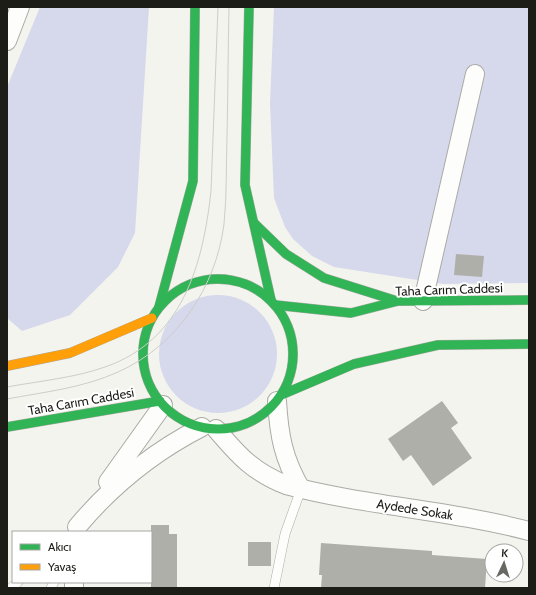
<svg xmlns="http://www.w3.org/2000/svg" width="536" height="595" viewBox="0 0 536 595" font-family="Cabin,sans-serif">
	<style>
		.green { fill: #d6d8ec }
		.building { fill: #afafaa }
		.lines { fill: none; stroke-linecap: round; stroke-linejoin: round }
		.lane-casing { stroke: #ababa6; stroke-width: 10 }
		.street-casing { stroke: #ababa6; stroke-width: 20 }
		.fast-casing { stroke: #ababa6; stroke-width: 10 }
		.slow-casing { stroke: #ababa6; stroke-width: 10 }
		.lane { stroke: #fdfdfc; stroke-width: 9 }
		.street { stroke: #fdfdfc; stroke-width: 18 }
		.fast { stroke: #30b455; stroke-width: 9 }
		.slow { stroke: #ff9f0a; stroke-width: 9 }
		.tram { stroke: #cdcdca; stroke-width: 1 }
		.labels { text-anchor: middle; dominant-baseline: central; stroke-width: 4; stroke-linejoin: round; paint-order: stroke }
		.street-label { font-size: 13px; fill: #1d1d18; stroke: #fff }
	</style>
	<rect width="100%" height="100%" fill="#f4f4ee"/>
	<g class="green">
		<path d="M 40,7 L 149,7 L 135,233 L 118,267 L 70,315 L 22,331 L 7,318 L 7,87 Z"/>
		<path d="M 274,7 L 529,7 L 529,283 L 443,284 L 334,267 L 312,256 L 293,239 L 285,227 L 274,198 L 270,103 Z"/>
		<circle cx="218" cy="354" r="59"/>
	</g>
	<g class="building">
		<path d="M 456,254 L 484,256 L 482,277 L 454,275 Z"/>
		<path d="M 442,401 L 458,423 L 451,428 L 472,458 L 433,486 L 411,455 L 403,461 L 388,439 Z"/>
		<path d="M 151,525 L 169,525 L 169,534 L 177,534 L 177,588 L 151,588 Z"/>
		<rect x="248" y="542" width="23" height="24"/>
		<path d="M 321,543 L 432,551 L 432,555 L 487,559 L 485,588 L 321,588 L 322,575 L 319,575 Z"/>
	</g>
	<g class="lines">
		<g class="lane-casing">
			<g id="lane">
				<path d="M 11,588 L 18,582"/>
				<path d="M 51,588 L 54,582"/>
				<path d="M 274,588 L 285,534 L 301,489"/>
			</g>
		</g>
		<g class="street-casing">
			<g id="street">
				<path d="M 7,41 L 20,7"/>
				<path d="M 423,301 L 475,74"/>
				<path d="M 277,401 C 279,435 283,458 301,489"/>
				<path d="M 216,429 C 238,455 253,472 286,485 C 366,506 449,510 529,531"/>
				<path d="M 108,482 L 163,405"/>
				<path d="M 77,527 C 113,484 153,452 202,427"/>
				<path d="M 74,588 L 74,582"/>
			</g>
		</g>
		<g class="fast-casing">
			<g id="fast">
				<path d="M 249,7 L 245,185 L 271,300"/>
				<path d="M 254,223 L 286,254 L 324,278 L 397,301"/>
				<circle cx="218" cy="354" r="75"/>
				<path d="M 275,305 L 351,313 L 398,301 L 529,300"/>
				<path d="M 159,307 L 193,181 L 195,7"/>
				<path d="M 281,395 L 354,364 L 438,345 L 529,344"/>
				<path d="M 7,427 L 160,401"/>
			</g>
		</g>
		<g class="slow-casing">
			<path id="slow" d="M 7,366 L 70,353 L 152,318"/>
		</g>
		<use href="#lane" class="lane"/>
		<use href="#street" class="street"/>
		<use href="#fast" class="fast"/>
		<use href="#slow" class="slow"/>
		<g class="tram">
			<path d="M 7,387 C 39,381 74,378 105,367 C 183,340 203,264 211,191 L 218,7"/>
			<path d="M 7,399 C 44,392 83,388 118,372 C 177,346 216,287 224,224 C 227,195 226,166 227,137 C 228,93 228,50 229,7"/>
		</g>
	</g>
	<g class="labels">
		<g class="street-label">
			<text transform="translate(449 289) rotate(-2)">Taha Carım Caddesi</text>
			<text transform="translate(81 401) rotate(-10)">Taha Carım Caddesi</text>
			<text transform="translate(415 509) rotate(9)">Aydede Sokak</text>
		</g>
	</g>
	<rect width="536" height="595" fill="none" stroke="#1d1d18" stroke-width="16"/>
	<rect x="12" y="531" width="140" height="52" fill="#ffffff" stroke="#a5a5a3"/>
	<rect x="20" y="544" width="20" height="6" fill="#30b455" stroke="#a5a5a3"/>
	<text x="48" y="551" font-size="12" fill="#1d1d18">Akıcı</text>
	<rect x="20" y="564" width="20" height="6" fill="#ff9f0a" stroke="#a5a5a3"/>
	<text x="48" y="571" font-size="12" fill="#1d1d18">Yavaş</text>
	<g transform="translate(504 563) rotate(4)"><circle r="19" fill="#ffffff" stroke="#a5a5a3"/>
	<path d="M0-3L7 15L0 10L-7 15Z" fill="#686863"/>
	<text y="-6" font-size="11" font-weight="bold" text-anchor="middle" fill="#1d1d18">K</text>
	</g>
</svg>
